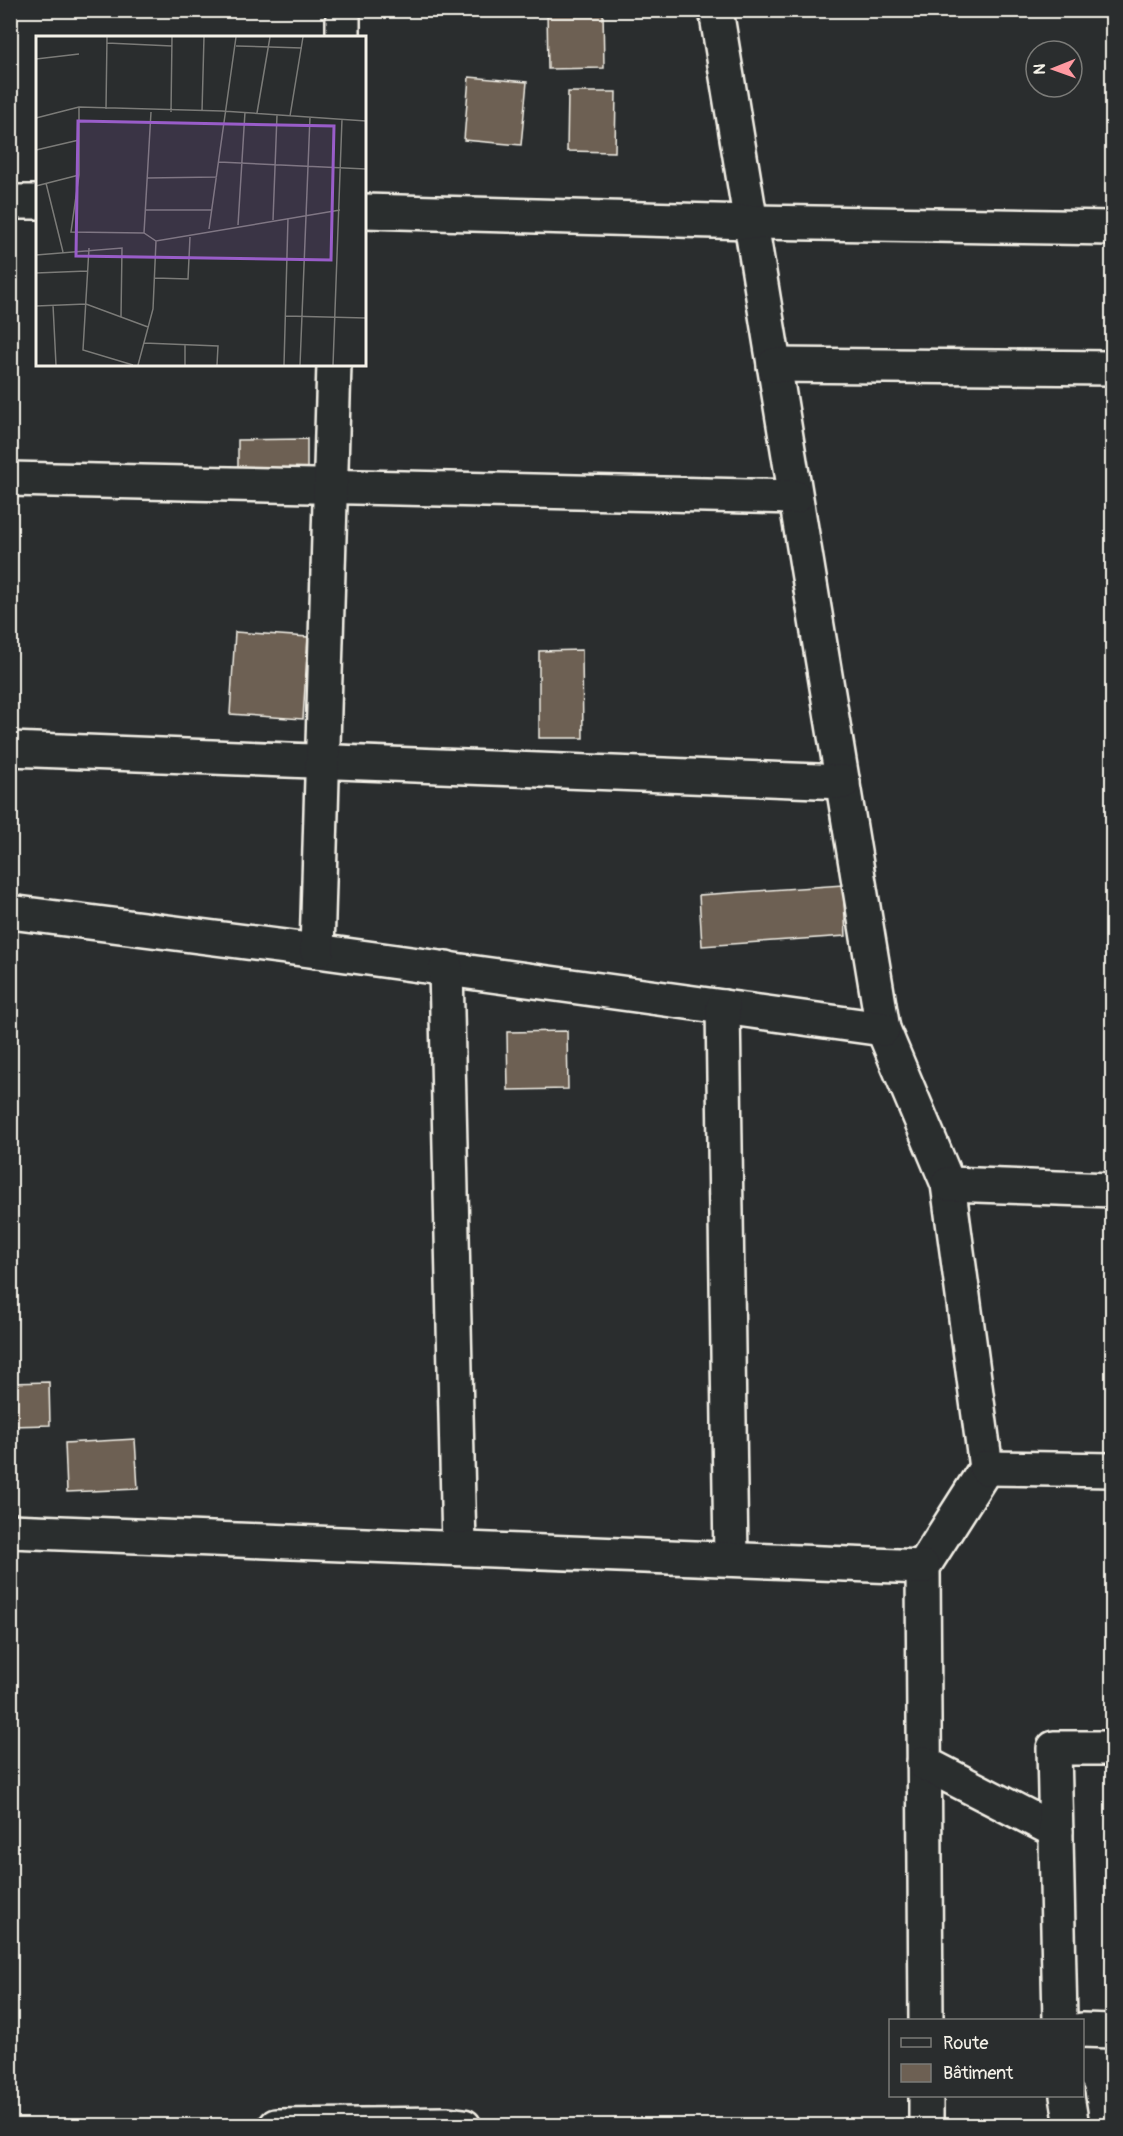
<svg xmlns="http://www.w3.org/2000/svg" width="1123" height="2136" viewBox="0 0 1123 2136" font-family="Pangolin,sans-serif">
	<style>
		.building { fill: #6d6053; stroke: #f4f1e8; stroke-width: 1.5 }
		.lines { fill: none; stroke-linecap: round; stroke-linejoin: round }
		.minor-casing { stroke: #f4f1e8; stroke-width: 38 }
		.minor { stroke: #2a2d2e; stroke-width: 33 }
		.inset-road { fill: none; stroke: #7b7b78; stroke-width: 1.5 }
		.view { fill: #995dc9; fill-opacity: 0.15; stroke: #995dc9; stroke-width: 3 }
		.inset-edge { fill: none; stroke: #f4f1e8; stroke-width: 3 }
	</style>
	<rect width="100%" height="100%" fill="#2a2d2e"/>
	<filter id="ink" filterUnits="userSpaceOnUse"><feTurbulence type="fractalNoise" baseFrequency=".0167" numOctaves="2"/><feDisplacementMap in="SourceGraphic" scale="12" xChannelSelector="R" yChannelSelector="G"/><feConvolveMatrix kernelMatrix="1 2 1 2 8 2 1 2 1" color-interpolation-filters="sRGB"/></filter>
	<g filter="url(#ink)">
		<g class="building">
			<path d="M 547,10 L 603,10 L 604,68 L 548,69 Z"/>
			<path d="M 469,77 L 527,82 L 521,145 L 464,140 Z"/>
			<path d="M 568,92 L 616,92 L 615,152 L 567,151 Z"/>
			<path d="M 307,439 L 307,468 L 238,468 L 238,440 Z"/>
			<path d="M 235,632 L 308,637 L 303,719 L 230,714 Z"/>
			<path d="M 582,650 L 583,738 L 539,738 L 539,651 Z"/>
			<path d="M 843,885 L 846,936 L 702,946 L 699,895 Z"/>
			<path d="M 10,1024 L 13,1024 L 15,1087 L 10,1087 Z"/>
			<path d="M 567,1031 L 568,1089 L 508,1090 L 507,1032 Z"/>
			<path d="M 49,1382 L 50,1425 L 10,1426 L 10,1383 Z"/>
			<path d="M 135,1439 L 138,1489 L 67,1492 L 65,1443 Z"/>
		</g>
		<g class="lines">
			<g class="minor-casing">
				<g id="minor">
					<path d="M 716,10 L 883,1029 L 948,1184 L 986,1468 L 923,1567 L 926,2020"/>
					<path d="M 343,38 L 343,10"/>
					<path d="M 10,202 L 38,202"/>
					<path d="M 364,211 L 750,222 L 1112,228"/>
					<path d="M 774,365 L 1112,368"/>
					<path d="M 10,479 L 795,497"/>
					<path d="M 10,749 L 843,782"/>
					<path d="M 10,912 L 317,951 L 883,1029"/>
					<path d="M 317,951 L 334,364"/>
					<path d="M 446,968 L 459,1548"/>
					<path d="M 723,1007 L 731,1559"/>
					<path d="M 948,1184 L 1112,1190"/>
					<path d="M 986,1468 L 1112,1470"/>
					<path d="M 10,1531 L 923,1567"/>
					<path d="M 924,1763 L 1056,1831"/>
					<path d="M 1060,2020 L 1054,1748 L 1112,1748"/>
					<path d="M 1082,2030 L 1112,2031"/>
					<path d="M 926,2096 L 926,2126"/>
					<path d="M 1067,2096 L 1072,2126"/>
					<path d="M 276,2126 L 448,2124 L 464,2126"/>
				</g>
			</g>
			<use href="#minor" class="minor"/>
		</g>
	</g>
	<g transform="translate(36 36)">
		<rect width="330" height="330" fill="#2a2d2e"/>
		<path class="inset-road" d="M 71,7 L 136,10M 200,10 L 266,12M 0,23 L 43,18M 43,71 L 43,139 L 35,196 L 108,197 L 120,205 L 304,174M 70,73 L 71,1M 166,75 L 168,1M 135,76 L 136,1M 221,77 L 234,1M 254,80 L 267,1M 0,82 L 43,71 L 186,75 L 330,85M 0,114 L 43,104M 183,126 L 330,133M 111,142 L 181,141M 10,147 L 27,216M 0,150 L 43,139M 110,174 L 176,174M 237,184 L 241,79M 202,189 L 209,76M 173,193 L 200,1M 108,197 L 115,76M 53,212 L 47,314 L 97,329M 0,219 L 86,212 L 85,281M 0,237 L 51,235M 119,242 L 152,243 L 154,201M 17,269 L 20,329M 0,270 L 50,268 L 112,291M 250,280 L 330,282M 108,307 L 182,310 L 181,329M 102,329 L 117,273 L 120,205M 149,329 L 149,309M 248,329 L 252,182M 264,329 L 274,81M 297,329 L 306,83"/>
		<path class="view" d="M 42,85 L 298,90 L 295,224 L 40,220 Z"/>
		<rect width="330" height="330" class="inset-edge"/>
	</g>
	<rect width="1123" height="2136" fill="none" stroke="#2a2d2e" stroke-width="36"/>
	<rect x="18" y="18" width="1087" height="2100" fill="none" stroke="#f4f1e8" stroke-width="2" filter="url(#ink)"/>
	<rect x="889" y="2019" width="195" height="78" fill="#2a2d2e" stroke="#7b7b78" stroke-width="1.5"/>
	<rect x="901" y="2038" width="30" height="9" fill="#2a2d2e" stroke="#7b7b78" stroke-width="1.5"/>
	<text x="943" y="2049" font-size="18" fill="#f4f1e8">Route</text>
	<rect x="901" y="2064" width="30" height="18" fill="#6d6053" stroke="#7b7b78" stroke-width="1.5"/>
	<text x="943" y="2079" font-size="18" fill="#f4f1e8">Bâtiment</text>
	<g transform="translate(1054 69) rotate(269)"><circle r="28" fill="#2a2d2e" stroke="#7b7b78" stroke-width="1.5"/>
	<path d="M0-4.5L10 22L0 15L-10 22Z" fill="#ff9aa2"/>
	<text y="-9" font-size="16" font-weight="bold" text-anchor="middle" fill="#f4f1e8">N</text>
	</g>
</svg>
